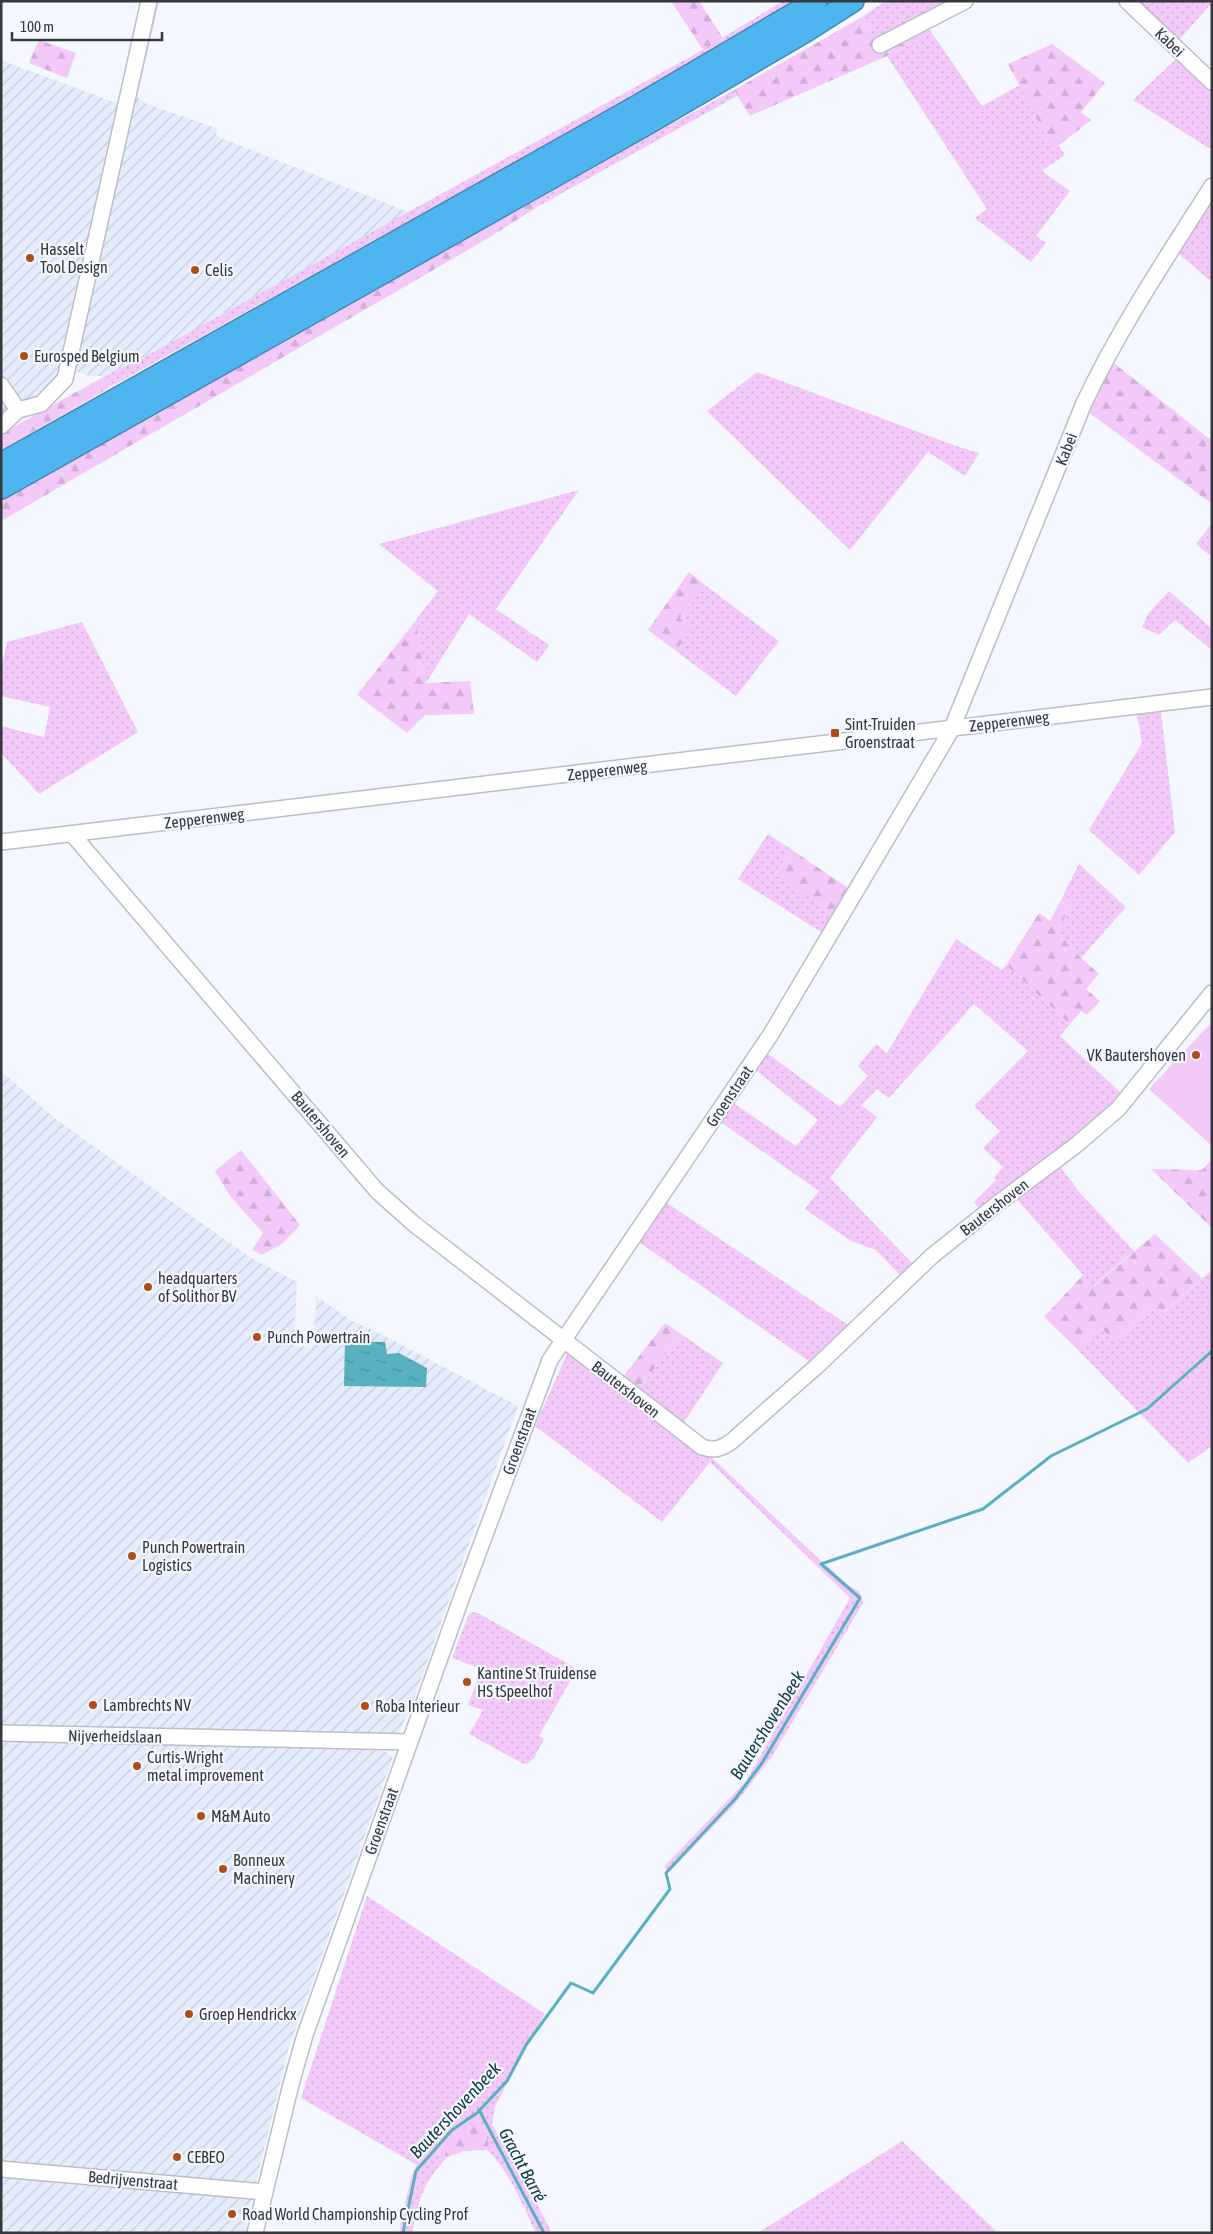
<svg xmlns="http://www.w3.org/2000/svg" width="1213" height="2234" viewBox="0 0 1213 2234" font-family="'Asap Condensed',sans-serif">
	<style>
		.industrial { fill: url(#industrial-furrows) }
		.grass { fill: url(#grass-dots) }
		.forest { fill: url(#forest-firs) }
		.pitch { fill: #f3c9fa }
		.water { fill: url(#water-ripples) }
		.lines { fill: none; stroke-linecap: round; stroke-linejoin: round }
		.stream { stroke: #59b0bf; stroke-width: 3 }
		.minor-casing { stroke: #babec7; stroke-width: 18 }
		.highway-casing { stroke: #4689b2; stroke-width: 24 }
		.minor { stroke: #fff; stroke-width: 15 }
		.highway { stroke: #4eb5f1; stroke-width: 21 }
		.poi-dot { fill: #b04c18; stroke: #f4f7ff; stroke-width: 2 }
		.labels { text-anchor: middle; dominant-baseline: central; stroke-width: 4.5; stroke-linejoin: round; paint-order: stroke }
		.street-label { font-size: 16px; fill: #36383c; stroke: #f4f7ff }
		.poi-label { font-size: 16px; fill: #36383c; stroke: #f4f7ff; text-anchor: start }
		.water-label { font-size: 18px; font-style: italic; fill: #123c43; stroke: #f4f7ff }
	</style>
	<defs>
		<pattern id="industrial-furrows" width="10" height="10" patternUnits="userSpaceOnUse" patternTransform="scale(1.25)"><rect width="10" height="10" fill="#e5edfd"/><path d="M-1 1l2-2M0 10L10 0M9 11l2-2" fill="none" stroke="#c5ccda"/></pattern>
		<pattern id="grass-dots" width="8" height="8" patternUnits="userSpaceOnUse" patternTransform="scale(1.25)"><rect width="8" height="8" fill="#f3c9fa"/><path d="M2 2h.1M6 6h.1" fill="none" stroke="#d1add7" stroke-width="1.8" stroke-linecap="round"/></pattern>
		<pattern id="forest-firs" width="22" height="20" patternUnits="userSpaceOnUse" patternTransform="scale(1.25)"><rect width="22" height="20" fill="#f3c9fa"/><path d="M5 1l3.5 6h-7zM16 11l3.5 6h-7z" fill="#d1add7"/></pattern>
		<pattern id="water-ripples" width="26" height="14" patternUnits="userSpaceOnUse" patternTransform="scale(1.25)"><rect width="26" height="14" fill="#59b0bf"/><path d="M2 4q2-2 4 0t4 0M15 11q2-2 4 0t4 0" fill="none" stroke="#4a909c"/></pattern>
	</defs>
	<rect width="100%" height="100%" fill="#f4f7ff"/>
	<g class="industrial">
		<path d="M 1,60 L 130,108 L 132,94 L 147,104 L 217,128 L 216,136 L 409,212 L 148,355 L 105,376 L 89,376 L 73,370 L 1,419 Z"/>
		<path d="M 1,1071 L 57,1120 L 251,1258 L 297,1282 L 294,1346 L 313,1347 L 316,1296 L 352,1321 L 373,1330 L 518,1406 L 414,1699 L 400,1731 L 390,1735 L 221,1730 L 1,1728 Z"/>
		<path d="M 1,1739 L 369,1750 L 384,1751 L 393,1757 L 288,2050 L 244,2233 L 1,2233 Z"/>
	</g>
	<g class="grass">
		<path d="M 153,1 L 159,1 L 137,97 L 132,94 Z"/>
		<path d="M 783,1 L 797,1 L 607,111 L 114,385 L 105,376 L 148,355 L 699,52 Z"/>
		<path d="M 886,1 L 955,1 L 876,40 L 862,17 Z"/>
		<path d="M 1138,1 L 1212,1 L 1212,3 L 1178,41 Z"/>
		<path d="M 932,33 L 982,106 L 1020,85 L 1053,150 L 1059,146 L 1065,155 L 1042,171 L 1070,191 L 1036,236 L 1046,243 L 1031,262 L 975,218 L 987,209 L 887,56 Z"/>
		<path d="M 1178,57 L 1212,90 L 1212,150 L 1133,100 Z"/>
		<path d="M 734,90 L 737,96 L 539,206 L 535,199 Z"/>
		<path d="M 1208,201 L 1212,204 L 1212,282 L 1175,251 Z"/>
		<path d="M 757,372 L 956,446 L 979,453 L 965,476 L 928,452 L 850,550 L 707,411 Z"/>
		<path d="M 579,490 L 496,609 L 549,645 L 537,662 L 469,614 L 426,683 L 416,620 L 438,591 L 379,544 Z"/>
		<path d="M 1212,523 L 1212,557 L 1196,544 Z"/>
		<path d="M 705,585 L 779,641 L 736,696 L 676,651 L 693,628 L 680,618 Z"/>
		<path d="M 1169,591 L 1212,629 L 1212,650 L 1175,620 L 1159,635 L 1142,627 L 1148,614 Z"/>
		<path d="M 82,622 L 138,732 L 39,794 L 1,753 L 1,726 L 44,737 L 50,707 L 1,696 L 1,670 L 7,642 Z"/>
		<path d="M 1161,712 L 1175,832 L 1139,875 L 1089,830 L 1142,743 L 1137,714 Z"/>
		<path d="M 768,834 L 792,850 L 775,874 L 836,915 L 824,934 L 738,879 Z"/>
		<path d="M 1079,864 L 1126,907 L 1081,958 L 1057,932 L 1073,902 L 1063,896 Z"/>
		<path d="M 956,939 L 1002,970 L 1006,965 L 1070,1024 L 1060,1036 L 1124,1096 L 1084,1131 L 979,1208 L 974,1202 L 996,1180 L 994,1177 L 1003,1167 L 983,1148 L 1000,1131 L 974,1106 L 1028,1051 L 974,1004 L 889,1098 L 877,1089 L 861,1105 L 877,1117 L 830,1178 L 914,1265 L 902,1277 L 876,1250 L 851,1241 L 805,1209 L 819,1191 L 719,1121 L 732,1102 L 796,1146 L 818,1120 L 753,1068 L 764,1051 L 840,1107 L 868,1076 L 858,1066 L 876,1044 L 887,1053 Z"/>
		<path d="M 1058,1164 L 1081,1194 L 1134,1251 L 1093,1286 L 1015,1197 Z"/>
		<path d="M 664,1201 L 851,1327 L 813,1364 L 636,1240 Z"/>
		<path d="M 1212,1270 L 1212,1446 L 1188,1463 L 1078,1350 L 1101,1328 L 1117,1343 L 1153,1304 L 1163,1313 Z"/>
		<path d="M 681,1334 L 723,1363 L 682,1425 L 637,1391 Z"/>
		<path d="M 567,1354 L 571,1354 L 594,1368 L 712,1458 L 818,1558 L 848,1585 L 860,1592 L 863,1603 L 771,1758 L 735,1804 L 669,1872 L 664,1867 L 746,1781 L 850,1598 L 710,1462 L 662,1522 L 535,1426 Z"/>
		<path d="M 473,1612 L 478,1613 L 577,1669 L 539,1736 L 544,1739 L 534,1758 L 527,1764 L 522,1763 L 469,1734 L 483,1710 L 468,1705 L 482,1669 L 452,1658 L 469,1614 Z"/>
		<path d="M 367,1896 L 545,2014 L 495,2106 L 492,2125 L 510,2152 L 552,2233 L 536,2233 C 522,2204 510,2172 487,2150 L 489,2144 L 478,2114 C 460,2121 447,2130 434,2146 L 447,2157 C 422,2185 420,2197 412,2233 L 399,2233 L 411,2177 L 417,2165 L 301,2098 Z"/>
		<path d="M 902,2141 L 998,2233 L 758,2233 Z"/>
	</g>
	<g class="forest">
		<path d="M 671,1 L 699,1 L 723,38 L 703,50 Z"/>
		<path d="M 862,17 L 876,40 L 927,24 L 932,33 L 887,56 L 750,116 L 734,90 Z"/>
		<path d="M 39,40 L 76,53 L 67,78 L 29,63 Z"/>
		<path d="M 1052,44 L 1105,83 L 1081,112 L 1091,120 L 1053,150 L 1008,64 Z"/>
		<path d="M 535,199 L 539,206 L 485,240 L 1,521 L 1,499 L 293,332 Z"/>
		<path d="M 1110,360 L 1212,441 L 1212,504 L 1087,411 Z"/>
		<path d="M 105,376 L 114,385 L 1,450 L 1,434 Z"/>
		<path d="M 689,572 L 705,585 L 680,618 L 693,628 L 676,651 L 648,630 Z"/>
		<path d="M 416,620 L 426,683 L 470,681 L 474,714 L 425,715 L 407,733 L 357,695 Z"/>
		<path d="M 792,850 L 851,890 L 836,915 L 775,875 Z"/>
		<path d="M 1063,896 L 1073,902 L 1057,932 L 1081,958 L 1099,974 L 1086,989 L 1100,1001 L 1087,1015 L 1081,1011 L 1070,1024 L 1006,965 L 1039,913 L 1050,921 Z"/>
		<path d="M 241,1150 L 300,1225 L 283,1243 L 262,1255 L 252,1250 L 263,1233 L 230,1196 L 215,1171 Z"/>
		<path d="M 1212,1159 L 1212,1228 L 1151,1169 L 1202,1170 Z"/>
		<path d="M 1155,1234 L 1202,1278 L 1163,1313 L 1153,1304 L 1117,1343 L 1101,1328 L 1078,1350 L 1044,1317 L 1083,1275 L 1094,1286 Z"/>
		<path d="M 665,1323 L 681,1334 L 637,1391 L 622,1378 Z"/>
		<path d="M 479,2114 L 489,2144 L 487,2150 L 464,2151 L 447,2157 L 434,2145 C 447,2131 460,2121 479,2114 Z"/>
	</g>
	<path class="pitch" d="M 1212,1022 L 1212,1146 L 1149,1089 Z"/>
	<path class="water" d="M 345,1341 L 385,1342 L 387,1354 L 399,1353 L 427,1368 L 426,1387 L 344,1386 Z"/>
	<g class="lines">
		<g class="stream">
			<path d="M 479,2110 L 544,2233"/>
			<path d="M 403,2233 L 416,2171 L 452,2130 L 477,2113 L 507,2081 L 526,2045 L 571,1983 L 593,1993 L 670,1889 L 666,1873 L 735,1799 L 762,1763 L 860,1598 L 821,1564 L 983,1509 L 1051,1456 L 1147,1409 L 1212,1351"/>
		</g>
		<g class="minor-casing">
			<g id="minor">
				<path d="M 1127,1 L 1212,82"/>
				<path d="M 880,45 L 965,1"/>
				<path d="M 1,385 L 18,410"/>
				<path d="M 1,426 L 18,410 L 41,404 L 65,379 L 149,1"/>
				<path d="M 72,834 L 377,1191 L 414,1224 L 702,1447 C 714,1451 721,1449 732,1441 L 817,1366 L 932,1256 L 997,1204 L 1075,1146 L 1118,1109 L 1212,993"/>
				<path d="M 1,842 L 1212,697"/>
				<path d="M 1,1733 L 409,1742"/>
				<path d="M 1,2169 L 265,2192"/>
				<path d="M 255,2233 L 291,2084 L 305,2035 L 461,1599 L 550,1360 L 771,1034 L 943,744 L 952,728 L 1084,403 C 1120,327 1167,257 1212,186"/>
			</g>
		</g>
		<g class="highway-casing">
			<g id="highway">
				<path d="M 1,464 L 636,107 L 816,1"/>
				<path d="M 1,488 L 650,122 L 806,31 L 853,1"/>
			</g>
		</g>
		<use href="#minor" class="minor"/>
		<use href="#highway" class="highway"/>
	</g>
	<g class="poi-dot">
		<circle cx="30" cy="258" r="5"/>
		<circle cx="195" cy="270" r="5"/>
		<circle cx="24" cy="356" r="5"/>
		<rect x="830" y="728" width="10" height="10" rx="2.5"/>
		<circle cx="1196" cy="1055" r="5"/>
		<circle cx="148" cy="1287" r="5"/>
		<circle cx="257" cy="1337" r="5"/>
		<circle cx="132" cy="1556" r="5"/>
		<circle cx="467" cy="1682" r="5"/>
		<circle cx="93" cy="1705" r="5"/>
		<circle cx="365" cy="1706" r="5"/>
		<circle cx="137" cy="1766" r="5"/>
		<circle cx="201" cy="1816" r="5"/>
		<circle cx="223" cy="1869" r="5"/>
		<circle cx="189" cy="2014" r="5"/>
		<circle cx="177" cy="2157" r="5"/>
		<circle cx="232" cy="2214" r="5"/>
	</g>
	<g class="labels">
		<g class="street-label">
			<text transform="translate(1170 42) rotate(44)">Kabei</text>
			<text transform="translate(1066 449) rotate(-69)">Kabei</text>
			<text transform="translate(1009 721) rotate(-7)">Zepperenweg</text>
			<text transform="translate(607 770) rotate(-7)">Zepperenweg</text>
			<text transform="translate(204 818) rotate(-7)">Zepperenweg</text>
			<text transform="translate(729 1096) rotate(-56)">Groenstraat</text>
			<text transform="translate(321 1124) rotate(50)">Bautershoven</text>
			<text transform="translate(994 1207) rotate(-38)">Bautershoven</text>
			<text transform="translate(626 1389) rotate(38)">Bautershoven</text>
			<text transform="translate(519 1441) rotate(-70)">Groenstraat</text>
			<text transform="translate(115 1736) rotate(1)">Nijverheidslaan</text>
			<text transform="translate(381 1821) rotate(-70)">Groenstraat</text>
			<text transform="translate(133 2180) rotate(5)">Bedrijvenstraat</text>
		</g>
		<g class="poi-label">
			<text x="40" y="249">Hasselt<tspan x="40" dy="18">Tool Design</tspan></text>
			<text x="205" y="270">Celis</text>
			<text x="34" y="356">Eurosped Belgium</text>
			<text x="845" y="724">Sint-Truiden<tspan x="845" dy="18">Groenstraat</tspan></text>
			<text x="1186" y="1055" text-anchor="end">VK Bautershoven</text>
			<text x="158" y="1278">headquarters<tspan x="158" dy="18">of Solithor BV</tspan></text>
			<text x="267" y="1337">Punch Powertrain</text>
			<text x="142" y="1547">Punch Powertrain<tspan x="142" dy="18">Logistics</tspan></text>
			<text x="477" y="1673">Kantine St Truidense<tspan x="477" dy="18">HS tSpeelhof</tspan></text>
			<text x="103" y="1705">Lambrechts NV</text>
			<text x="375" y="1706">Roba Interieur</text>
			<text x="147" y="1757">Curtis-Wright<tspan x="147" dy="18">metal improvement</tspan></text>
			<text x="211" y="1816">M&amp;M Auto</text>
			<text x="233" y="1860">Bonneux<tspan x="233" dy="18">Machinery</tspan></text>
			<text x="199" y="2014">Groep Hendrickx</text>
			<text x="187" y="2157">CEBEO</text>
			<text x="242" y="2214">Road World Championship Cycling Prof</text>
		</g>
		<g class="water-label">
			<text transform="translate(767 1725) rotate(-58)">Bautershovenbeek</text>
			<text transform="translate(455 2110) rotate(-47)">Bautershovenbeek</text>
			<text transform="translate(523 2165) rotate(62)">Gracht Barré</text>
		</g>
	</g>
	<rect width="1213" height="2234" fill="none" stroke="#36383c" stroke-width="5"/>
	<path d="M12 32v8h150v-8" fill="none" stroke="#36383c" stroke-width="2.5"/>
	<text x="20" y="32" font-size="15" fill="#36383c" stroke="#f4f7ff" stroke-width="4" paint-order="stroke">100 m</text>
</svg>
